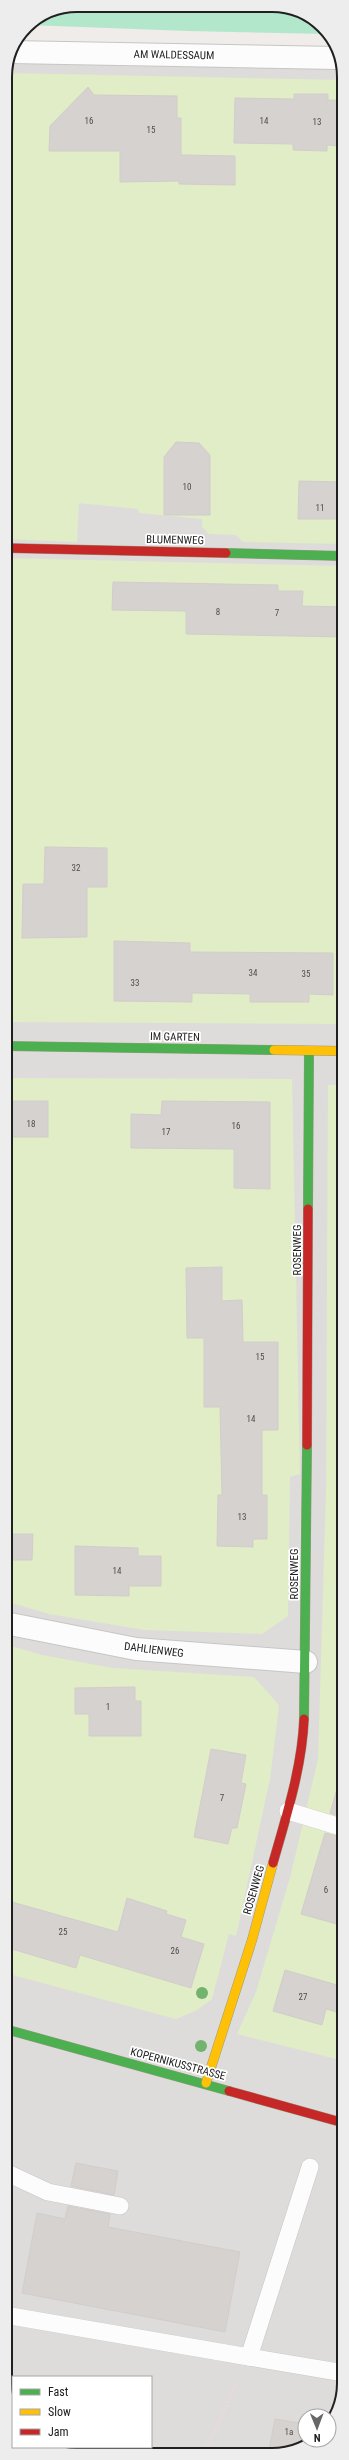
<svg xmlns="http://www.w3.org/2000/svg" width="349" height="2460" viewBox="0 0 349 2460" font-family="'Roboto Condensed',sans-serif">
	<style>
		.residential { fill: #dedcdb }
		.grass { fill: #e0edc7 }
		.pitch { fill: #b3e7cb }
		.building { fill: #d6d2d0; stroke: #d2cdca }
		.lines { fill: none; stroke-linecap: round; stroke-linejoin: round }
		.lane-casing { stroke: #c7c6c5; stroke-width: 18 }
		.street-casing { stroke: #c7c6c5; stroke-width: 24 }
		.fast-casing { stroke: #9a9980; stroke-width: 10 }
		.slow-casing { stroke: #9a9980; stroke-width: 10 }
		.jam-casing { stroke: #9a9980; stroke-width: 10 }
		.path { stroke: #ecd9da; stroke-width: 2.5; stroke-dasharray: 2 2; stroke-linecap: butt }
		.lane { stroke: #fdfcfc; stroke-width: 17 }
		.street { stroke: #fdfcfc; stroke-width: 22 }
		.fast { stroke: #4caf50; stroke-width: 9 }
		.slow { stroke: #ffc107; stroke-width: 9 }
		.jam { stroke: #c62828; stroke-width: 9 }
		.tree { fill: #72b46d }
		.labels { text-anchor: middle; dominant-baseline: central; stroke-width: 3.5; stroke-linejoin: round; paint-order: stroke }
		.number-label { font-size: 9px; fill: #4e4c4c }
		.street-label { font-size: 11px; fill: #202020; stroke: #fff }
		.rim { fill: none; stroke: #202020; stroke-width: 2 }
	</style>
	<rect width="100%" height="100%" fill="#efece9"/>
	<path class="residential" d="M 10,52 L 338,58 L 344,72 L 344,2383 L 339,2410 L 329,2425 L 329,2416 L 305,2416 L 305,2440 L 309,2440 L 277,2455 L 59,2453 L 50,2447 L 151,2447 L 151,2377 L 13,2377 L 13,2407 L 5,2388 L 5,77 Z"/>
	<g class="grass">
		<path d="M 6,73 L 344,80 L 344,544 L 243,542 L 236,535 L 209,534 L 202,527 L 202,519 L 139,513 L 138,509 L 79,503 L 77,542 L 5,539 Z"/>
		<path d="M 5,558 L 344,566 L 344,1024 L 5,1022 Z"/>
		<path d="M 5,1078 L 292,1079 L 300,1474 L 290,1477 L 288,1616 L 262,1634 L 145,1630 L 49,1614 L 5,1601 Z"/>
		<path d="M 328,1085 L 344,1085 L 344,2061 L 237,2034 L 256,1992 L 291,1874 L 318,1759 L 326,1493 Z"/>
		<path d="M 5,1644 L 42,1655 L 113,1668 L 254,1677 L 279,1705 L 270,1779 L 236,1936 L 229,1934 L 212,1999 L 197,2010 L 176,2019 L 5,1973 Z"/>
	</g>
	<path class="pitch" d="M 77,5 L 290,7 L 326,30 L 328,34 L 188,31 L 28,25 L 50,10 Z"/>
	<g class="building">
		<path d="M 88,87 L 94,95 L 177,96 L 177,118 L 181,118 L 181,155 L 235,156 L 235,185 L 179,184 L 179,181 L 120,182 L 120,151 L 49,151 L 50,126 Z"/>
		<path d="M 294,94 L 328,94 L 328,100 L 341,100 L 340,146 L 327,145 L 327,151 L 293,150 L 293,144 L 234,143 L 235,98 L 294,99 Z"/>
		<path d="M 176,442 L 199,443 L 210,455 L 210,515 L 164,515 L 164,457 Z"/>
		<path d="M 299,481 L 344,482 L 344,519 L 298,519 Z"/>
		<path d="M 113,582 L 278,585 L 278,591 L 303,591 L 302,606 L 344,607 L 344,637 L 186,634 L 186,611 L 112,610 Z"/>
		<path d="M 45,847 L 107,848 L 107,887 L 87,887 L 87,937 L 22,938 L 23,884 L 44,884 Z"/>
		<path d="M 114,941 L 190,943 L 190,952 L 333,953 L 333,995 L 309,994 L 309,1002 L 250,1002 L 250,994 L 192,993 L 192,1002 L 114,1001 Z"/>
		<rect x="5" y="1101" width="43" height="36"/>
		<path d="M 162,1101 L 270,1102 L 270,1189 L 234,1188 L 234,1149 L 131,1148 L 131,1114 L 161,1115 Z"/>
		<path d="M 222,1267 L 222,1301 L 242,1300 L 243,1342 L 278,1342 L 278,1430 L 262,1430 L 262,1495 L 267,1495 L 267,1539 L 253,1539 L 253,1547 L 217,1546 L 218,1495 L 222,1495 L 220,1407 L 204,1407 L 204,1338 L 187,1338 L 186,1268 Z"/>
		<path d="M 5,1534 L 33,1534 L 32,1560 L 5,1560 Z"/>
		<path d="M 75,1546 L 138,1548 L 138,1556 L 161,1556 L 161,1586 L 129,1586 L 129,1596 L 75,1595 Z"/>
		<path d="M 135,1687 L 135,1701 L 141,1701 L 141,1736 L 89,1736 L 89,1714 L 75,1714 L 75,1688 Z"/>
		<path d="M 211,1749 L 246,1755 L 241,1783 L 246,1784 L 237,1828 L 232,1828 L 228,1844 L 194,1837 Z"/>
		<path d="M 336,1792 L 344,1793 L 344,1818 L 330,1813 Z"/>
		<path d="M 325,1833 L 344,1838 L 344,1926 L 301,1914 Z"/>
		<path d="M 127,1898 L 167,1911 L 166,1914 L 186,1920 L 181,1937 L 204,1944 L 191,1988 L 80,1955 L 76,1968 L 5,1947 L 5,1900 L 118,1932 Z"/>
		<path d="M 285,1970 L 344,1987 L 344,2014 L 326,2009 L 322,2025 L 273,2011 Z"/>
		<path d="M 76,2163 L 118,2171 L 114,2195 L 71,2186 Z"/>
		<path d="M 68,2206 L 110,2214 L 108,2227 L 240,2252 L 225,2332 L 22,2293 L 37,2213 L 65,2219 Z"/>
		<path d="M 275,2419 L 305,2424 L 305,2440 L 309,2440 L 277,2455 L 268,2455 Z"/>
	</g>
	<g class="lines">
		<g class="lane-casing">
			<g id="lane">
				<path d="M 288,1811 L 344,1828"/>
				<path d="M 5,2172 L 48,2192 L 120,2206"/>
				<path d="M 5,2315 L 249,2357 L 310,2167"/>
				<path d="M 249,2357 L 344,2373"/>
			</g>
		</g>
		<g class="street-casing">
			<g id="street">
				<path d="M 10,52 L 338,58"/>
				<path d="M 5,1623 L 136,1649 L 306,1662"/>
			</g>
		</g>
		<g class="fast-casing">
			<g id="fast">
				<path d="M 226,553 L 344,556"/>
				<path d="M 5,1046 L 274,1050"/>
				<path d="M 308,1209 L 309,1051"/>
				<path d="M 304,1719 L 307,1445"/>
				<path d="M 5,2029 L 229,2091"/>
			</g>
		</g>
		<g class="slow-casing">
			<g id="slow">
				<path d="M 274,1050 L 344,1051"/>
				<path d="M 206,2083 L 252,1940 L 273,1863"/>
			</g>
		</g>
		<g class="jam-casing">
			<g id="jam">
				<path d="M 5,548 L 226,553"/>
				<path d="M 307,1445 L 308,1209"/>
				<path d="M 273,1863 C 286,1817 302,1768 304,1719"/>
				<path d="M 229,2091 L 344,2123"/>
			</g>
		</g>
		<g class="path">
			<path d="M 336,1171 L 344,1171"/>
			<path d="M 204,2454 L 237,2382"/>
		</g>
		<use href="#lane" class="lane"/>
		<use href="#street" class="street"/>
		<use href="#fast" class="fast"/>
		<use href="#slow" class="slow"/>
		<use href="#jam" class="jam"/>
	</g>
	<g class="tree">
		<circle cx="202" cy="1993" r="6"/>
		<circle cx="201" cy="2046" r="6"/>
	</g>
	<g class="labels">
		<g class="number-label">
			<text x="89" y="121">16</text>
			<text x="264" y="121">14</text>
			<text x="317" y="122">13</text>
			<text x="151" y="130">15</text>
			<text x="187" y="487">10</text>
			<text x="320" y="508">11</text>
			<text x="218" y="612">8</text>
			<text x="277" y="613">7</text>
			<text x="76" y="868">32</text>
			<text x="253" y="973">34</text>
			<text x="306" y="974">35</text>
			<text x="135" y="983">33</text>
			<text x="31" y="1124">18</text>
			<text x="236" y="1126">16</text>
			<text x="166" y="1132">17</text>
			<text x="260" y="1357">15</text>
			<text x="251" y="1419">14</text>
			<text x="242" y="1517">13</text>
			<text x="117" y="1571">14</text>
			<text x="108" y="1707">1</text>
			<text x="222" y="1798">7</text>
			<text x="326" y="1890">6</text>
			<text x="63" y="1932">25</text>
			<text x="175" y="1951">26</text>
			<text x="303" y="1997">27</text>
			<text x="289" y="2432">1a</text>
		</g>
		<g class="street-label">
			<text transform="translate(174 55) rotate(1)">AM WALDESSAUM</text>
			<text transform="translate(175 540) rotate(1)">BLUMENWEG</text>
			<text transform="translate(175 1037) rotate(1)">IM GARTEN</text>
			<text transform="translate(297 1250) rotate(-90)">ROSENWEG</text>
			<text transform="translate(294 1574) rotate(-90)">ROSENWEG</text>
			<text transform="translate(154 1650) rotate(7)">DAHLIENWEG</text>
			<text transform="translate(254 1890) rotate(-74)">ROSENWEG</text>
			<text transform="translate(178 2064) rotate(15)">KOPERNIKUSSTRASSE</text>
		</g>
	</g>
	<path d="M0 0H349V2460H0ZM77 12H272A65 65 0 0 1 337 77V2383A65 65 0 0 1 272 2448H77A65 65 0 0 1 12 2383V77A65 65 0 0 1 77 12Z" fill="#ededed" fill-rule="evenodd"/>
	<path class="rim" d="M77 12H272A65 65 0 0 1 337 77V2383A65 65 0 0 1 272 2448H77A65 65 0 0 1 12 2383V77A65 65 0 0 1 77 12Z"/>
	<rect x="12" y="2376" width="140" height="72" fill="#ffffff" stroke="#a6a6a6"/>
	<rect x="20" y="2389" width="20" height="6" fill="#4caf50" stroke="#a6a6a6"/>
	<text x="48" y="2396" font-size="12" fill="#202020">Fast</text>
	<rect x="20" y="2409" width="20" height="6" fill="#ffc107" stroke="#a6a6a6"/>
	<text x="48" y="2416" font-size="12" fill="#202020">Slow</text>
	<rect x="20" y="2429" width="20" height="6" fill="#c62828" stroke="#a6a6a6"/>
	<text x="48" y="2436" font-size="12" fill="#202020">Jam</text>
	<g transform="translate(317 2428) rotate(179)"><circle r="19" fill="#ffffff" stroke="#a6a6a6"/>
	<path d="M0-3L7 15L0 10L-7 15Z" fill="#686766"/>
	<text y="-6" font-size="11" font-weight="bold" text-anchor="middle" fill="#202020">N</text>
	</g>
</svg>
